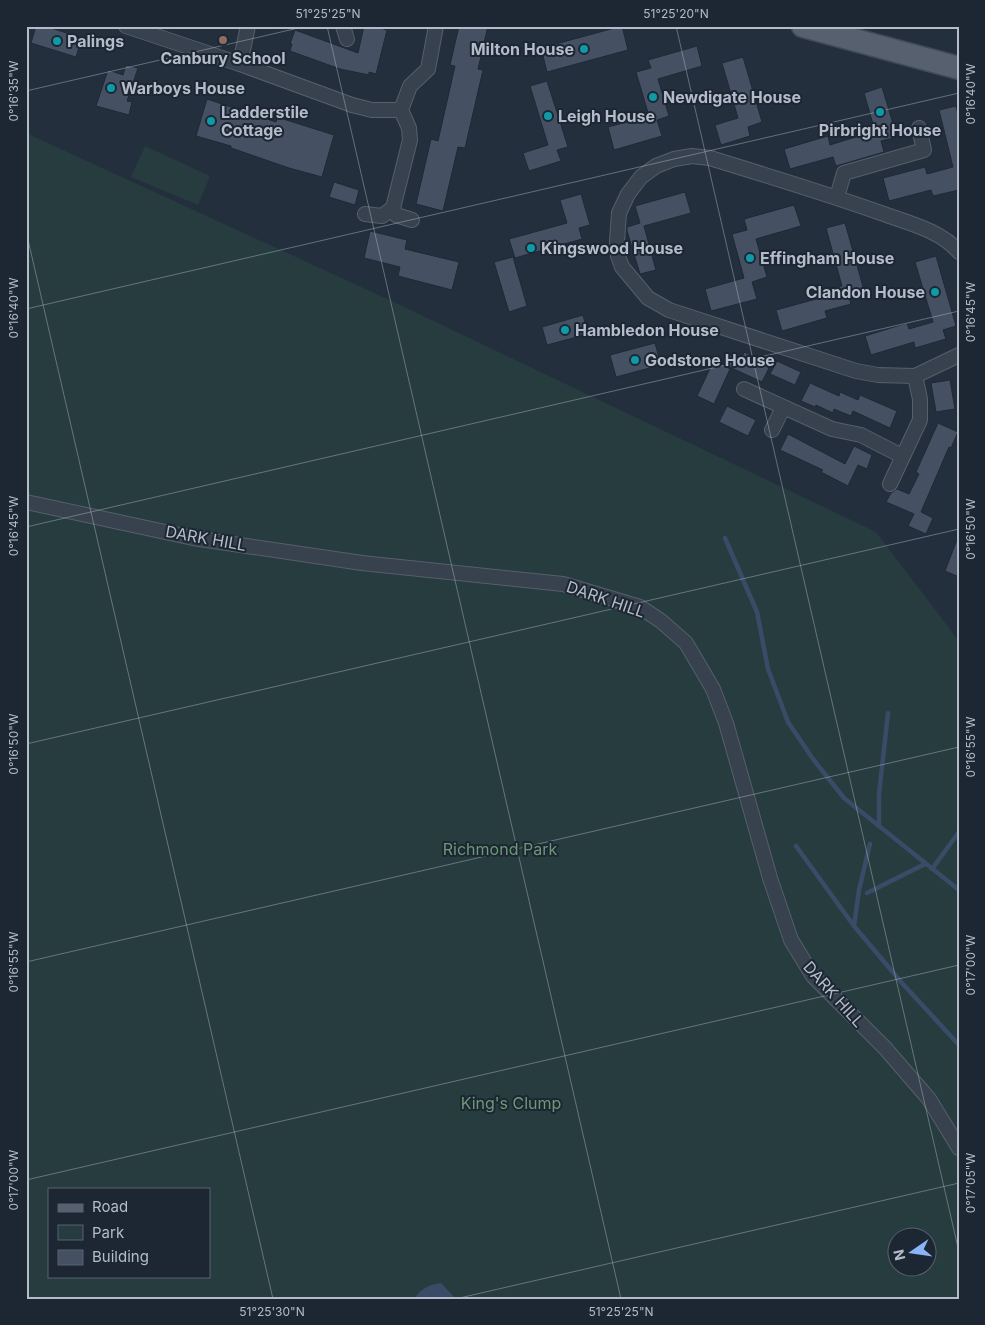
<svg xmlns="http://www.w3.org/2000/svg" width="985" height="1325" viewBox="0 0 985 1325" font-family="Inter,sans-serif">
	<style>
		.green { fill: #263c3f; fill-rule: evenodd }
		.water { fill: #394c67 }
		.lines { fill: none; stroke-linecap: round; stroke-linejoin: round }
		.stream { stroke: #394c67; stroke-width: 4.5 }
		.building { fill: #455162; stroke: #1f2835 }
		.street-casing { stroke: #565f6c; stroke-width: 16 }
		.primary-casing { stroke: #414a57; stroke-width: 25 }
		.street { stroke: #38414e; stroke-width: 14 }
		.primary { stroke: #56606e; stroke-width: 22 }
		.ticks { fill: none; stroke: #b4bcc9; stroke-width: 1; stroke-opacity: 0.45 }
		.education-dot { fill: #8d6e63; stroke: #1d2633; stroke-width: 2 }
		.culture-dot { fill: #0f9aa8; stroke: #1d2633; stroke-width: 2 }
		.labels { text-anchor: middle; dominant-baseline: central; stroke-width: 4; stroke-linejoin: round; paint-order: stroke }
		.poi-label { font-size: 16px; font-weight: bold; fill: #b4bcc9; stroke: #1d2633; text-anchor: start }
		.street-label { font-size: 16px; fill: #b4bcc9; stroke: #1d2633 }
		.park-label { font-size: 16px; fill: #6b9a76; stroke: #1d2633 }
		.neatline { fill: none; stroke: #b4bcc9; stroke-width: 2 }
		.ticks-label { font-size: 12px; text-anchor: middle; fill: #b4bcc9 }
	</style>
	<rect width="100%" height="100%" fill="#242f3e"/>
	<g class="green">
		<path d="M 26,133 L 396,303 L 876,532 L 959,641 L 959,1299 L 26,1299 ZM 49,1189 L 209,1189 L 209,1276 L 49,1276 ZM 898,1238 L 928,1238 L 928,1268 L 898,1268 Z"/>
		<path d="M 145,146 L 210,176 L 198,205 L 131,177 Z"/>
	</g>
	<path class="water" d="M 441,1283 L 456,1299 L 414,1299 C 421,1288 429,1285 441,1283 Z"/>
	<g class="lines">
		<g class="stream">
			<path d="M 725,538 L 757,612 L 768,669 L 788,722 L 813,759 L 844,798 L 959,890"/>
			<path d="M 879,826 L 879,794 L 888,713"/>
			<path d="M 796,846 L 854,926 L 902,983 L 959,1045"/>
			<path d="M 932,869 L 959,832"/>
			<path d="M 867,893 L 925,864"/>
			<path d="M 854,926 L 859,890 L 870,844"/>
		</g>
	</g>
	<g class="building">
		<path d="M 36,26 L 45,26 L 82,38 L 76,57 L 31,43 Z"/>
		<path d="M 364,26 L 374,26 L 387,30 L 376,74 L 369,72 L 369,75 L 340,69 L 290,51 L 292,44 L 290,44 L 295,30 L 358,53 Z"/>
		<path d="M 459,26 L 488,26 L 478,69 L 483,70 L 465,148 L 458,147 L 443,211 L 416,204 L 431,139 L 438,141 L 455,66 L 450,65 Z"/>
		<path d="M 622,26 L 628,50 L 547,72 L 541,48 Z"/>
		<path d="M 697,46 L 702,66 L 658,79 L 669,116 L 657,120 L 662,136 L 614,150 L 608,127 L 649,116 L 636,72 L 651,68 L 648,60 Z"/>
		<path d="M 743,57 L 762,122 L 748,127 L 750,136 L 721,145 L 715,125 L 738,118 L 722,63 Z"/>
		<path d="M 126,65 L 138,68 L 127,101 L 132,102 L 129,115 L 96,106 L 108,70 L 123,75 Z"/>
		<path d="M 547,81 L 568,147 L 557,150 L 561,161 L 529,171 L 523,153 L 548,145 L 530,86 Z"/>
		<path d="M 882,87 L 897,137 L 881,141 L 884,152 L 836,166 L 833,157 L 790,169 L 784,149 L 828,136 L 830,145 L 875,131 L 864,93 Z"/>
		<path d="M 207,99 L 276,122 L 277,117 L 334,135 L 322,177 L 289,168 L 231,148 L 231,146 L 196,136 Z"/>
		<path d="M 956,106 L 959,118 L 959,190 L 933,196 L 931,190 L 889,201 L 883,178 L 925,167 L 927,174 L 953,167 L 939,110 Z"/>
		<path d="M 334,182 L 359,190 L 355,205 L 329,197 Z"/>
		<path d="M 685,192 L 691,213 L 644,226 L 656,270 L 640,274 L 627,231 L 627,227 L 640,223 L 635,206 Z"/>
		<path d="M 581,194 L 590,225 L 579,228 L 582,239 L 515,258 L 509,239 L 567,223 L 560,200 Z"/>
		<path d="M 794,205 L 801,226 L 756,239 L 767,277 L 752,282 L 757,299 L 711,311 L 705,289 L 744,278 L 732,234 L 747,230 L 744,219 Z"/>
		<path d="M 845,223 L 864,290 L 848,294 L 851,304 L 825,311 L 827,318 L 782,331 L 776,310 L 820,298 L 818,292 L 842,286 L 826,228 Z"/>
		<path d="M 370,231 L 407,240 L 405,249 L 459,262 L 452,290 L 398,276 L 400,267 L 364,258 Z"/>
		<path d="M 936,256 L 956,326 L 943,330 L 946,339 L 915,348 L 914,342 L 871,355 L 865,336 L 907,323 L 909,329 L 933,322 L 915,262 Z"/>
		<path d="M 513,257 L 527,306 L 509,312 L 494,262 Z"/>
		<path d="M 583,315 L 588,334 L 547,345 L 542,327 Z"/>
		<path d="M 655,343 L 661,365 L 616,377 L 610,355 Z"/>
		<path d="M 744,352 L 771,364 L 762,382 L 723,364 L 727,354 L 741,360 Z"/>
		<path d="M 714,360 L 730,369 L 714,404 L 697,396 Z"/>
		<path d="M 777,361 L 801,372 L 795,385 L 770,374 Z"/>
		<path d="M 950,380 L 955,409 L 936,412 L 931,383 Z"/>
		<path d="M 810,383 L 839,396 L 840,392 L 858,400 L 860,395 L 897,411 L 890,428 L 853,411 L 851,416 L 834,409 L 833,413 L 816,405 L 815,407 L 801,401 Z"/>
		<path d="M 727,406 L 756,420 L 748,436 L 719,422 Z"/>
		<path d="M 938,423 L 958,432 L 951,448 L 949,447 L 921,512 L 933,518 L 926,534 L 908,526 L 914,514 L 886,502 L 891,493 L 897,489 L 909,494 L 919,474 L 916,472 Z"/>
		<path d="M 788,434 L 845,464 L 854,446 L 872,455 L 867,469 L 858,465 L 848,486 L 821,472 L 823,470 L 780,450 Z"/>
		<path d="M 958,537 L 959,537 L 959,577 L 945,571 Z"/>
	</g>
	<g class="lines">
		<g class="street-casing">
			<g id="street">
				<path d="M 126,26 L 240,64 L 352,105 L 372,110 L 401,110 L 409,128 L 410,140 L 393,208 L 382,216 L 365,214"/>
				<path d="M 343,26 L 347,39"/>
				<path d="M 240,64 L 248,26"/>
				<path d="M 401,110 L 410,86 L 428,69 L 436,26"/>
				<path d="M 837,197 L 844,173 L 924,150 L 919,128"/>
				<path d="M 393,208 L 396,215 L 412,220"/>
				<path d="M 959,252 C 940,230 908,223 881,213 C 825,193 768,176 710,158 L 692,156 L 674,159 L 656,166 L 641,177 L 628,194 L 619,213 L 617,241 L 618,256 L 622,267 L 648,298 L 669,310 L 856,371 L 878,375 L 915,376 L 959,355"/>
				<path d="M 744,389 L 832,429 L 861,435 L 902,456"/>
				<path d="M 772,430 L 783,408"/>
				<path d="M 890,484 L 920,420 L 920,399 L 915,376"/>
				<path d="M 26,502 L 193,538 L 362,563 L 563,584 L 640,607 L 661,621 L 686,643 L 713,689 L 726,723 L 770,878 L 791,940 L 813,976 L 885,1048 L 929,1099 L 959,1148"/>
			</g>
		</g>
		<g class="primary-casing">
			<path id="primary" d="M 803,26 L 959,68"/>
		</g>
		<use href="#street" class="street"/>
		<use href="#primary" class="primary"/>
	</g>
	<path class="ticks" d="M 327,26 L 621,1299M 676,26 L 959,1252M 26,91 L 307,26M 26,231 L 273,1299M 26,309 L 959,93M 26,527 L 959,311M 26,744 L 959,529M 26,962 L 959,747M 26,1180 L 959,965M 455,1299 L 959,1183"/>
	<circle class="education-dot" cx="223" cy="40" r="5"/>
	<g class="culture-dot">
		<circle cx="57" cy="41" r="5"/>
		<circle cx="584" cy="49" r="5"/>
		<circle cx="111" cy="88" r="5"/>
		<circle cx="653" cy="97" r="5"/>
		<circle cx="880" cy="112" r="5"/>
		<circle cx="548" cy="116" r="5"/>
		<circle cx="211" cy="121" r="5"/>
		<circle cx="531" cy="248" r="5"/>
		<circle cx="750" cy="258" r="5"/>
		<circle cx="935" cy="292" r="5"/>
		<circle cx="565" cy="330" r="5"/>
		<circle cx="635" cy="360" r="5"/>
	</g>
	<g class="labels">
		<g class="poi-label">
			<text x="67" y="41">Palings</text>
			<text x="574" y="49" text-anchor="end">Milton House</text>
			<text x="223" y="58" text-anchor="middle">Canbury School</text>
			<text x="121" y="88">Warboys House</text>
			<text x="663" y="97">Newdigate House</text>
			<text x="221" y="112">Ladderstile<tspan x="221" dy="18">Cottage</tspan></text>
			<text x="558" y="116">Leigh House</text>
			<text x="880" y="130" text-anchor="middle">Pirbright House</text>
			<text x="541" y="248">Kingswood House</text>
			<text x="760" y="258">Effingham House</text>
			<text x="925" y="292" text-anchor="end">Clandon House</text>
			<text x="575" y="330">Hambledon House</text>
			<text x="645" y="360">Godstone House</text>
		</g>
		<g class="street-label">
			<text transform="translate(206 538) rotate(10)">DARK HILL</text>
			<text transform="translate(606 599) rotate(19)">DARK HILL</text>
			<text transform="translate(834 994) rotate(48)">DARK HILL</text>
		</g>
		<g class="park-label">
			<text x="500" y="849">Richmond Park</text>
			<text x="511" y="1103">King's Clump</text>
		</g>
	</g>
	<rect width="985" height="1325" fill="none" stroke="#1d2633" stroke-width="55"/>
	<rect x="48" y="1188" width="162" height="90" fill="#1d2633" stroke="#59626f"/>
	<rect x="58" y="1204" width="25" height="8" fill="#56606e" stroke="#59626f"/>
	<text x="92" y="1212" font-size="15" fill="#b4bcc9">Road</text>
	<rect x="58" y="1225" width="25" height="15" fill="#263c3f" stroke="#59626f"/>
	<text x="92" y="1238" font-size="15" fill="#b4bcc9">Park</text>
	<rect x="58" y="1250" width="25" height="15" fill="#455162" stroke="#59626f"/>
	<text x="92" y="1262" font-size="15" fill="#b4bcc9">Building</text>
	<g transform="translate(912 1252) rotate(257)"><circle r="24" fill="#1d2633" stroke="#59626f"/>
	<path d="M0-4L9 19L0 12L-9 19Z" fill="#8ab4f8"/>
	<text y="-8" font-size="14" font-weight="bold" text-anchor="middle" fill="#b4bcc9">N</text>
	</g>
	<rect x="28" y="28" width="930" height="1270" class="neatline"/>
	<g class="ticks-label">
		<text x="328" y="18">51°25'25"N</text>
		<text x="676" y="18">51°25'20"N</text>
		<text transform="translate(14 91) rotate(-90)" y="4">0°16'35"W</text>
		<text transform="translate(971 94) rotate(-90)" y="4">0°16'40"W</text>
		<text transform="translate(14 308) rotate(-90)" y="4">0°16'40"W</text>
		<text transform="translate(971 312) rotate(-90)" y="4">0°16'45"W</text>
		<text transform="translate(14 526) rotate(-90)" y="4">0°16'45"W</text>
		<text transform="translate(971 529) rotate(-90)" y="4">0°16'50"W</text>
		<text transform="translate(14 744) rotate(-90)" y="4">0°16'50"W</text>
		<text transform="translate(971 747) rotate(-90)" y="4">0°16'55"W</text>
		<text transform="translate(14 962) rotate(-90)" y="4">0°16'55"W</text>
		<text transform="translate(971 965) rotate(-90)" y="4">0°17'00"W</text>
		<text transform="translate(14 1180) rotate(-90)" y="4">0°17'00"W</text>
		<text transform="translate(971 1183) rotate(-90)" y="4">0°17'05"W</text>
		<text x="272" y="1316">51°25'30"N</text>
		<text x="621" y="1316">51°25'25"N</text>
	</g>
</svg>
